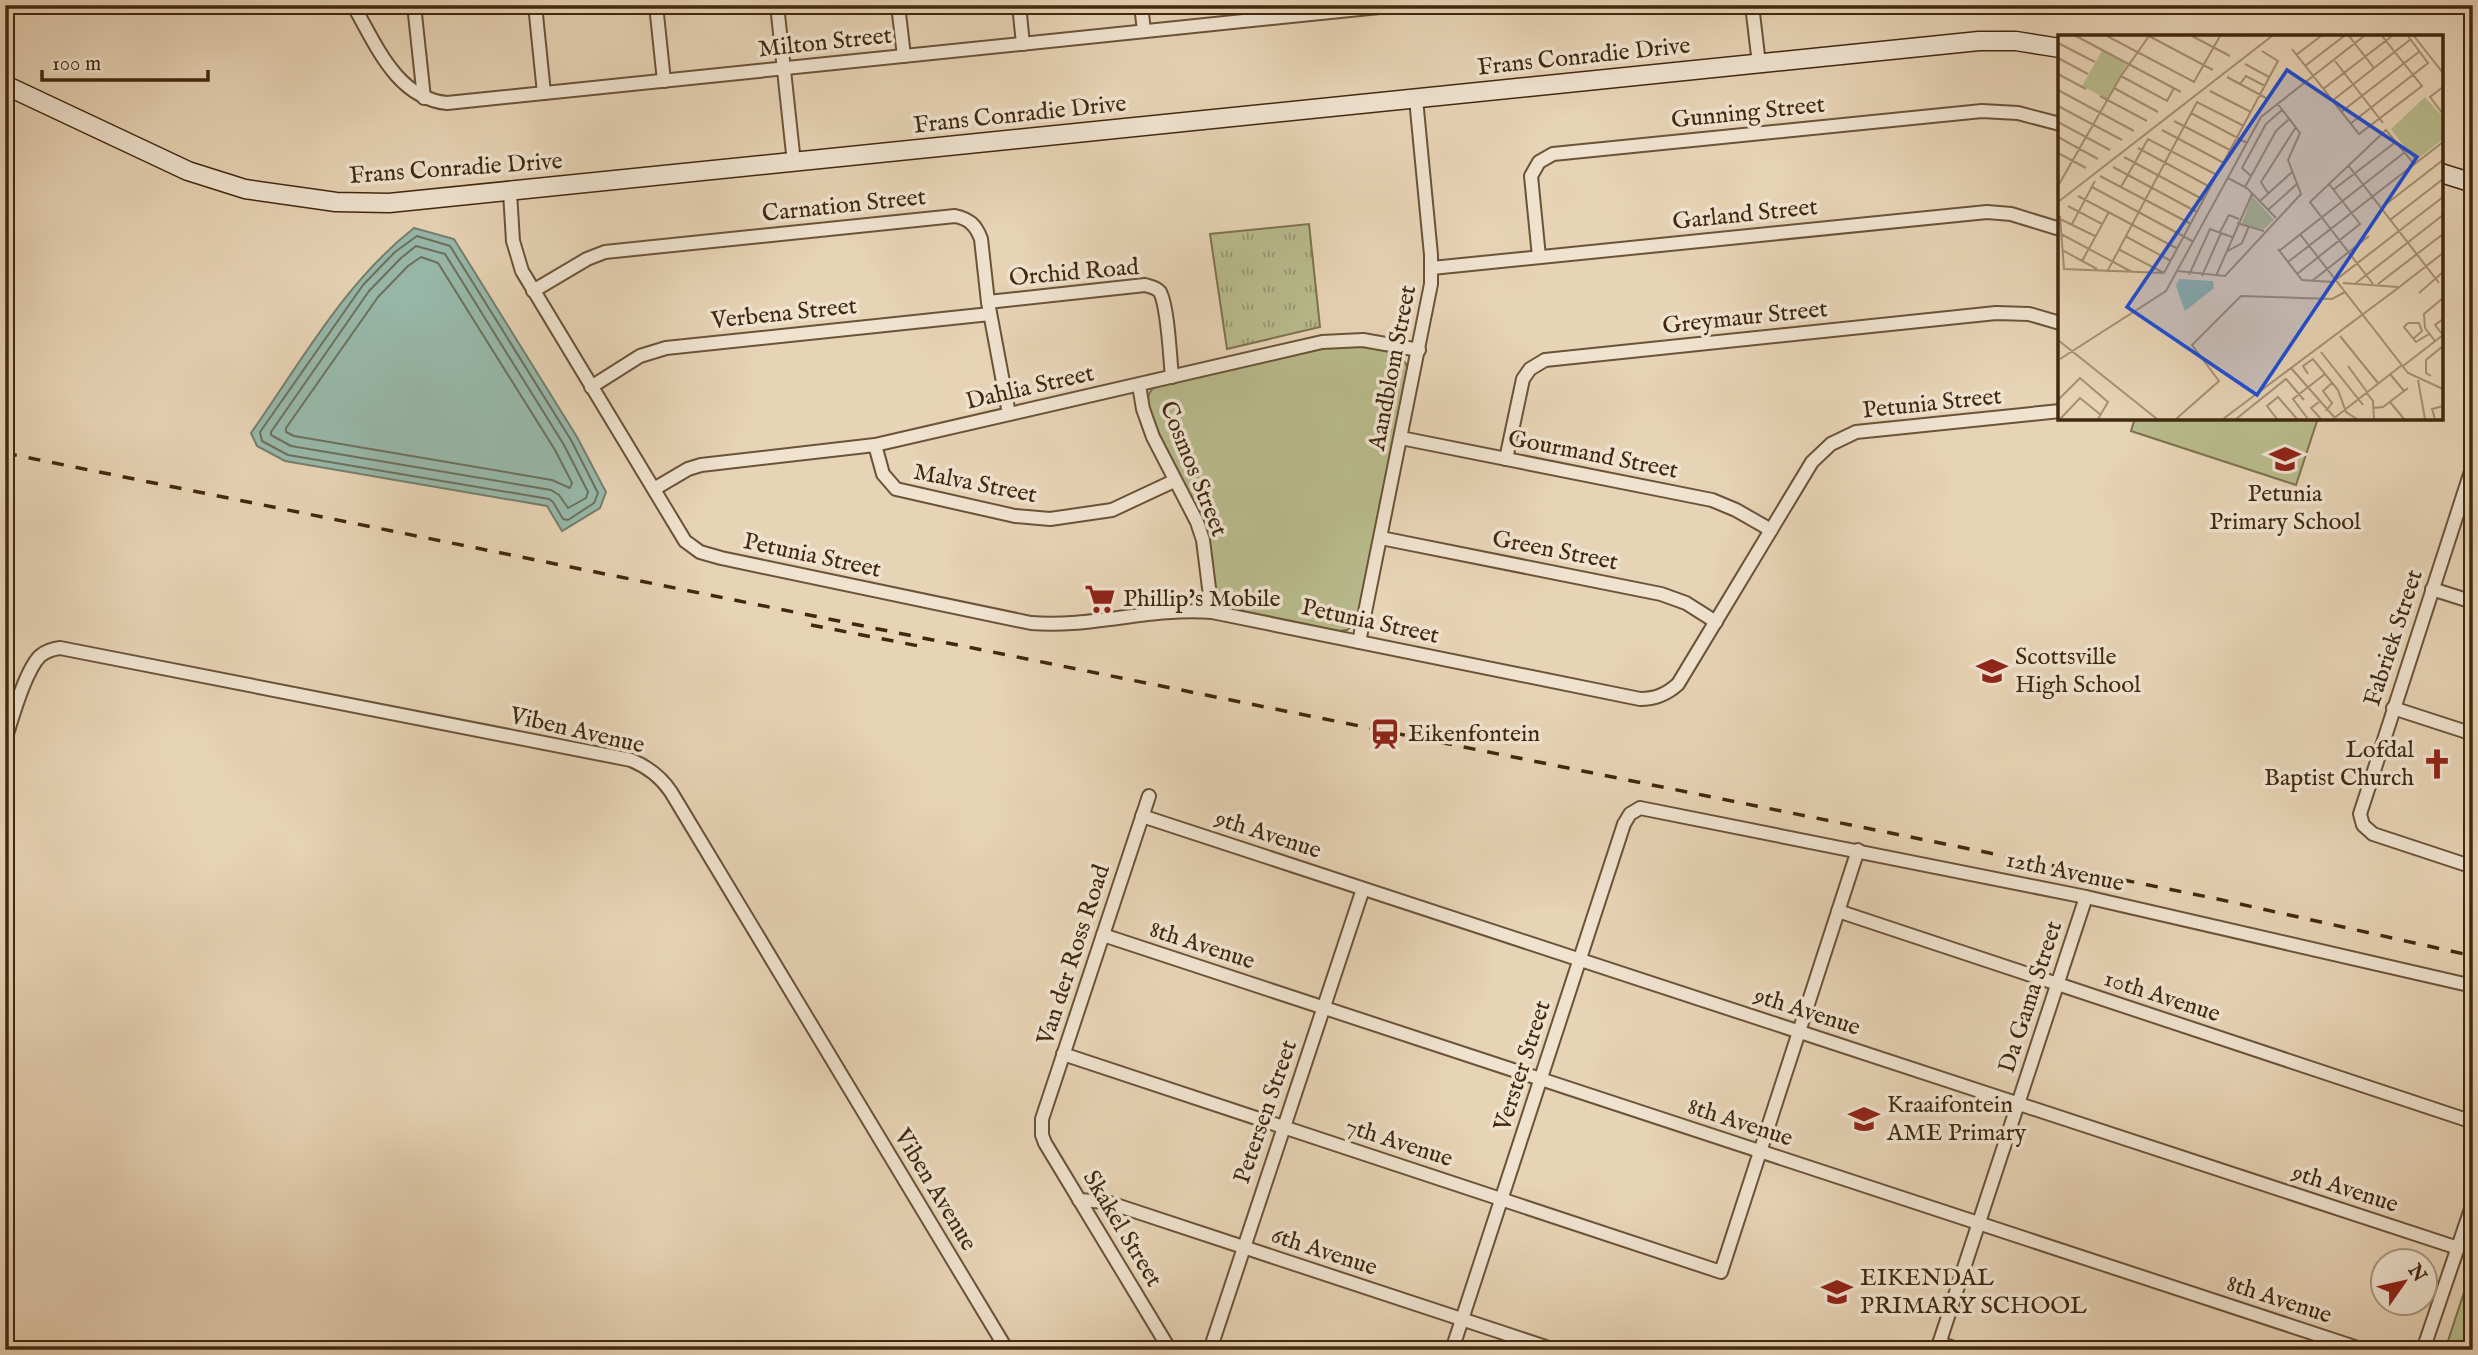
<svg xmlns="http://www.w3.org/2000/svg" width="2478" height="1355" viewBox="0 0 2478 1355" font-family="'IM FELL English',serif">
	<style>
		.grass { fill: #b8bb8c; stroke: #7d724e; stroke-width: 2 }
		.park { fill: url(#park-tufts); stroke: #7d724e; stroke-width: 2 }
		.water { fill: #97b8aa; stroke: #757e6c; stroke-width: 2 }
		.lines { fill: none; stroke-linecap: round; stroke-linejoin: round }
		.shore { stroke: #6c705c; stroke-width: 2 }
		.street-casing { stroke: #6b5338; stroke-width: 16 }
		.secondary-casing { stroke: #42280f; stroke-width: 21 }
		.street { stroke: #efe2cf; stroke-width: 12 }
		.secondary { stroke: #efe2cf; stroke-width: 18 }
		.rail { stroke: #42280f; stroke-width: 3.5; stroke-dasharray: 12 12; stroke-linecap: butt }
		.labels { text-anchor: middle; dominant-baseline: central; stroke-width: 7; stroke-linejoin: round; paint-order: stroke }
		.street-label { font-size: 24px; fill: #42280f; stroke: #efe2cf }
		.poi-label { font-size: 24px; fill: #42280f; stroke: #efe2cf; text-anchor: start }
		.inset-road { fill: none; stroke: #a58f73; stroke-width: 2 }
		.view { fill: #1d4ed8; fill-opacity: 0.15; stroke: #1d4ed8; stroke-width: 3.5 }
		.inset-edge { fill: none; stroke: #42280f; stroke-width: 3.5 }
	</style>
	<defs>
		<pattern id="park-tufts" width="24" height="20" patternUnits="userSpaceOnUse" patternTransform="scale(1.75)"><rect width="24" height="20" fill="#b8bb8c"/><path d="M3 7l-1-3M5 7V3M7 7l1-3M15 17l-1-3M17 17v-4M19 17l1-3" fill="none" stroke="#979871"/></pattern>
	</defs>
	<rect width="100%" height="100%" fill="#e7d3b5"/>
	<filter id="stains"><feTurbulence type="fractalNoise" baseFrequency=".00286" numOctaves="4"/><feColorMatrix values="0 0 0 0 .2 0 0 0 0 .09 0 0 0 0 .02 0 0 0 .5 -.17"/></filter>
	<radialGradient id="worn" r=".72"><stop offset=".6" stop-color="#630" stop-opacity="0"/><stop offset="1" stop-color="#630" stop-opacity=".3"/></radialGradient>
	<g class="grass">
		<path d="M 1353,346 C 1372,348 1404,348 1408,370 L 1356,623 L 1347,630 L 1339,631 L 1224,607 L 1216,596 L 1208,542 L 1153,420 C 1149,408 1143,395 1155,387 L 1330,347 Z"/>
		<path d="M 2135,418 L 2318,418 L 2296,485 L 2131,431 Z"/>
		<path d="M 2473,1265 L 2473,1350 L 2445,1350 Z"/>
	</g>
	<path class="park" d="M 1309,224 L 1320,327 L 1227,349 L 1210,234 Z"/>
	<path class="water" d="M 414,228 L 454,239 L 577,437 L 606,492 L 600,508 L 562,531 L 547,506 L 285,461 L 257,446 L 251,433 C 301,362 345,282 414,228 Z"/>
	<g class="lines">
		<g class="shore">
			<path d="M 417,236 L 450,246 L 571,440 L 598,493 L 594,503 L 568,520 L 563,519 L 553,502 L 549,499 L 288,455 L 262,441 L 260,432 L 363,285 L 395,252 Z"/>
			<path d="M 416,246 L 445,254 L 564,445 L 588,492 L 586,498 L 568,508 L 559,495 L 551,490 L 291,446 L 271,435 L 271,432 L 369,291 L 401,258 Z"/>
			<path d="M 421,257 L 438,263 L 555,450 L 572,483 L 570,488 L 552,480 L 294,436 L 286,432 L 286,428 L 378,297 L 408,266 Z"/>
		</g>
		<g class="street-casing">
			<g id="street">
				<path d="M 353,5 C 376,44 396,98 447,103 L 1399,5"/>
				<path d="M 414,5 L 424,98"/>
				<path d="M 535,5 L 544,93"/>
				<path d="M 656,5 L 664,81"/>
				<path d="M 777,5 L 794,163"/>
				<path d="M 898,5 L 904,56"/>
				<path d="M 1019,5 L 1023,44"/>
				<path d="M 1141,5 L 1144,31"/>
				<path d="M 1752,5 L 1759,64"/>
				<path d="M 510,192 L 513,241 L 522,271 L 685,541 L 700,552 L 721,558 L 1031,623 C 1092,628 1151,607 1212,612 L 1640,699 C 1656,699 1667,694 1678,684 L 1812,462 L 1831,444 L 1856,432 L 2060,411"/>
				<path d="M 1539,257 L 1531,176 L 1539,162 L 1553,154 L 1982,111 L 2018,113 L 2060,124"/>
				<path d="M 1432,268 L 1987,212 L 2011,214 L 2060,229"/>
				<path d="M 533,291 L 587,259 L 605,252 L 955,216 C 969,219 976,225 981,239 L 988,302 L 1009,414"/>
				<path d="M 988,302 L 1145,285 C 1151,287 1156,287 1160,292 C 1168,307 1170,358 1172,377"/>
				<path d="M 1139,385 L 1143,409 L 1153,437 L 1197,522 L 1203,540 L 1212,612"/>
				<path d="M 591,387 L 640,356 L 666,348 L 990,314"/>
				<path d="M 1401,438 L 1712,500 L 1736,510 L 1771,530"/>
				<path d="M 875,445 L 883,474 L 896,489 L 1015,516 L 1050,519 L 1112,510 L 1174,481"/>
				<path d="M 1506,459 L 1523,379 L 1530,369 L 1545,360 L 1996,313 L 2029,314 L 2060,323"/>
				<path d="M 2473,465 L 2360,814 L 2363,825 L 2373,834 L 2473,867"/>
				<path d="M 654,489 L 688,469 L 701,465 L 875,445 L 1322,342 L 1363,340 L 1419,350"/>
				<path d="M 1381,538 L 1661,594 L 1686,603 L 1716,622"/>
				<path d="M 2432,589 L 2473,602"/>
				<path d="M 1359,642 L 1431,284 L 1431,255 L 1416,99"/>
				<path d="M 2393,708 L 2473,734"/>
				<path d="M 5,740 C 12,719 25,671 40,656 C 46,651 52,649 60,648 L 631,760 C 648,767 661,777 671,792 L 1007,1350"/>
				<path d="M 1149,796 L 1042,1119 L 1042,1135 L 1045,1143 L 1170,1350"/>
				<path d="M 1142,816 L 2458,1248"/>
				<path d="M 1838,911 L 2473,1122"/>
				<path d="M 1103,935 L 2364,1350"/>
				<path d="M 1063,1054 L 1721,1272 L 1858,850"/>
				<path d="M 1079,1200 L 1107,1202 L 1555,1350"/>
				<path d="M 1939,1343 L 1960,1350"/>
				<path d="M 1210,1350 L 1363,889"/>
				<path d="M 1452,1350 L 1624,824 L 1630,814 L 1640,808 L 2086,897 L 2473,986"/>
				<path d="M 1937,1350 L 2086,897"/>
				<path d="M 2423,1350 L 2473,1203"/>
			</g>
		</g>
		<g class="secondary-casing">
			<g id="secondary">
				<path d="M 5,85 L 188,171 L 245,189 L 336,202 L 389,203 L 1979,41 L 2016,41 L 2060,48"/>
				<path d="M 2441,173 L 2473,183"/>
			</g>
		</g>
		<use href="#street" class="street"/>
		<use href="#secondary" class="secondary"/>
		<g class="rail">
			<path d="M 5,453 L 2213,898 L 2473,956"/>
			<path d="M 811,625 L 924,647"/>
		</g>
	</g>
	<defs>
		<g id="school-bare" transform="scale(2.415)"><path d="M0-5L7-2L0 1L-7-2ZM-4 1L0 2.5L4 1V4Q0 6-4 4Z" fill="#8f2418" stroke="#efe2cf" stroke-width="2.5" paint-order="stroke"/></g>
		<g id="supermarket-bare" transform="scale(2.415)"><path d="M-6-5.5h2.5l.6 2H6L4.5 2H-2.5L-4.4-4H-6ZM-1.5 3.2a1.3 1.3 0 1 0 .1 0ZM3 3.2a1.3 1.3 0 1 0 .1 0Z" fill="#8f2418" stroke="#efe2cf" stroke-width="2.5" paint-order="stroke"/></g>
		<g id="station-bare" transform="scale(2.415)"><path d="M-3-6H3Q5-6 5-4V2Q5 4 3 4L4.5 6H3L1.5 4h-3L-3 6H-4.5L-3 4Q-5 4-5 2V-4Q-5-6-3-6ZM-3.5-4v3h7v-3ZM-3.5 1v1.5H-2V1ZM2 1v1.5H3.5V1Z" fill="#8f2418" stroke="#efe2cf" stroke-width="2.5" paint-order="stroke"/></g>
		<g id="church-bare" transform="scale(2.415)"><path d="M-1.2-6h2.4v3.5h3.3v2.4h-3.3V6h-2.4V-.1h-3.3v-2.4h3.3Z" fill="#8f2418" stroke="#efe2cf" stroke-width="2.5" paint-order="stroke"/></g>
	</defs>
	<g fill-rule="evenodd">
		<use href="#school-bare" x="2285" y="459"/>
		<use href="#supermarket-bare" x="1100" y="599"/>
		<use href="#school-bare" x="1992" y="671"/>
		<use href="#station-bare" x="1385" y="734"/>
		<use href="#church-bare" x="2437" y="764"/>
		<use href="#school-bare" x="1864" y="1119"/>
		<use href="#school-bare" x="1837" y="1292"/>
	</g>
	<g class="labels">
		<g class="street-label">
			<text transform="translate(825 43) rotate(-6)">Milton Street</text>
			<text transform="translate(1584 57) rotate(-6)">Frans Conradie Drive</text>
			<text transform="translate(1748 113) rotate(-6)">Gunning Street</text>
			<text transform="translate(1020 115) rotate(-6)">Frans Conradie Drive</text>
			<text transform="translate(456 169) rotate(-4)">Frans Conradie Drive</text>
			<text transform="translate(844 206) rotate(-6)">Carnation Street</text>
			<text transform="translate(1745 215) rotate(-6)">Garland Street</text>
			<text transform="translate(1074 273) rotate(-5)">Orchid Road</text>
			<text transform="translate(784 314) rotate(-6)">Verbena Street</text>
			<text transform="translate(1745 318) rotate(-6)">Greymaur Street</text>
			<text transform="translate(1393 368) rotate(-79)">Aandblom Street</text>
			<text transform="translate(1030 388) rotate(-13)">Dahlia Street</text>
			<text transform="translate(1932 404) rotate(-6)">Petunia Street</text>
			<text transform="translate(1593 455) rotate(11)">Gourmand Street</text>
			<text transform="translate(1193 469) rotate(68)">Cosmos Street</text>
			<text transform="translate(975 484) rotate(11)">Malva Street</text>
			<text transform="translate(1555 551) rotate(11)">Green Street</text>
			<text transform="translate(812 556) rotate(12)">Petunia Street</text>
			<text transform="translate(1370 622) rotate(12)">Petunia Street</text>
			<text transform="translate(2394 638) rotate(-72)">Fabriek Street</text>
			<text transform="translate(577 731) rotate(13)">Viben Avenue</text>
			<text transform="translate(1268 835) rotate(18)">9th Avenue</text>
			<text transform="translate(2065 872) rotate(12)">12th Avenue</text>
			<text transform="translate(1202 946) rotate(18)">8th Avenue</text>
			<text transform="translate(1074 955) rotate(-72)">Van der Ross Road</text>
			<text transform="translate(2031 997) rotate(-72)">Da Gama Street</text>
			<text transform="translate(2162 997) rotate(18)">10th Avenue</text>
			<text transform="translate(1807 1012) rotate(18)">9th Avenue</text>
			<text transform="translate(1523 1066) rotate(-72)">Verster Street</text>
			<text transform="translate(1266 1112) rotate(-71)">Petersen Street</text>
			<text transform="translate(1740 1123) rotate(18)">8th Avenue</text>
			<text transform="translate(1399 1143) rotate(18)">7th Avenue</text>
			<text transform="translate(2345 1189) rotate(18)">9th Avenue</text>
			<text transform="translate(935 1190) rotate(59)">Viben Avenue</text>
			<text transform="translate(1122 1229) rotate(59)">Skakel Street</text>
			<text transform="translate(1324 1252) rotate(18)">6th Avenue</text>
			<text transform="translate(2279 1300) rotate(18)">8th Avenue</text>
		</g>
		<g class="poi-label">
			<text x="2285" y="494" text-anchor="middle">Petunia<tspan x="2285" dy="28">Primary School</tspan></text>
			<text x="1123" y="599">Phillip's Mobile</text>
			<text x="2015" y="657">Scottsville<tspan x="2015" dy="28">High School</tspan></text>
			<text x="1408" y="734">Eikenfontein</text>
			<text x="2414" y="750" text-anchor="end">Lofdal<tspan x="2414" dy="28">Baptist Church</tspan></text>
			<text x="1887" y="1105">Kraaifontein<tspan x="1887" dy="28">AME Primary</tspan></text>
			<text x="1860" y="1278">EIKENDAL<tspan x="1860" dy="28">PRIMARY SCHOOL</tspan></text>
		</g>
	</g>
	<g transform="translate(2058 35)">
		<rect width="385" height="385" fill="#e7d3b5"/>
		<path d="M 44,16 L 69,29 L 49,64 L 24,51 ZM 367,62 L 385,82 L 385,104 L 357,126 L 333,94 ZM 194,161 L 216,185 L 206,194 L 184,189 Z" fill="#b8bb8c"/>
		<path d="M 121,244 L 155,246 L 156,253 L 127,276 L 118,251 Z" fill="#97b8aa"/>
		<path class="inset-road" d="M 18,1 L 123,57M 49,1 L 136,47 L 162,1M 91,1 L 155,35M 134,1 L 172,21M 291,1 L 316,33M 356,1 L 385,38M 0,8 L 37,27M 234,14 L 301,99 L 364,51 L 324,1M 238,20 L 263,1M 0,23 L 30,39M 277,26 L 325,88M 187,29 L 211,42M 247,31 L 286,1M 0,39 L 28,54M 63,41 L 109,66 L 116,53M 169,42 L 208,63M 182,49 L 188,41 L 207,51M 385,52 L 372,62 L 385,79M 56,53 L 100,77M 265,54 L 334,1M 0,55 L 76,96M 152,56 L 193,77M 42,61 L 89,86M 274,66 L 353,4M 0,71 L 64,105M 283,77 L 362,16M 133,78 L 189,108M 116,86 L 172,115M 0,87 L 52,115M 292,89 L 370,28 L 350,1M 104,95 L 166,128M 0,102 L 40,124M 80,113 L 152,152M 0,118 L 28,133M 66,122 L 146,165M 290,130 L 381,248M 55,132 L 139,177M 42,141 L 133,189M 193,141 L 184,133 L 208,89 L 224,75M 170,143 L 189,153 L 218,183M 0,151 L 63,41 L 91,1M 34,152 L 136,207M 63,152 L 90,104 L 159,140M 187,152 L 218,96 L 231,84M 275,155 L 339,106M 210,158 L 203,147 L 238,92M 20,161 L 120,214M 202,166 L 234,137M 0,167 L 214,1M 10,171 L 44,189M 323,173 L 385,125M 210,175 L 240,148M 2,181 L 6,234 L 106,238M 2,184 L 37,201M 332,185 L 385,144M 179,188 L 206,196M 14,189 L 37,146M 162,197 L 171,180 L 181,184M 3,199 L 74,237M 242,199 L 350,338 L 385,354M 67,201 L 113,226M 60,214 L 106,238M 220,214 L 244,245 L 275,247 L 385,162M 4,215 L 39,234M 221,216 L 347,117M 168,217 L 184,208 L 191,191M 24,226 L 51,177M 230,227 L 385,107M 120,236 L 167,241 L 243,159 L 230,125 L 242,98 L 219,68M 49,237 L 139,67 L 186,91M 106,238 L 220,26 L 204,16M 239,239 L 302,189 L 271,149M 131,240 L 152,194 L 174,202M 144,241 L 163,198M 158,241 L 194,159M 254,246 L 311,201M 285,248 L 340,252M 298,248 L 385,180M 315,249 L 252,167 L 328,95 L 356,129M 320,249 L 385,199M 361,258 L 385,237M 331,260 L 385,218M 350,288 L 346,292 L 358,307 L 371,299M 350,288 L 361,288 L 364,296 L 355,304M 385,300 L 377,290 L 385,284M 282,301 L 320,348M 0,305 L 99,384M 377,306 L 367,293 L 366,279 L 385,263M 263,317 L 305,370M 2,324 L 108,256 L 203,82 L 306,1M 290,331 L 309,357M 345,331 L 385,300M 233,333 L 277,383M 250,339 L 245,331 L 255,324 L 280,355 L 288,377 L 299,384M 332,339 L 346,356M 373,341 L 368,338 L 368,325 L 385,311M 360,345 L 367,384M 308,357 L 315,366 L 316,384M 0,365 L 22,343 L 50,367 L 40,384M 261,367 L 253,373 L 263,384M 332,367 L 346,384M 315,373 L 325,372 L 350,353M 268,376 L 274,368 L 265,356 L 274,348M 2,384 L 22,363 L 43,380M 118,384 L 161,346 L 134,310 L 183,261 L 274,264 L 287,257M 165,384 L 332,259M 178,384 L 228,344 L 246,365M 219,384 L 209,371 L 220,362 L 239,384M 250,384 L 235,364 L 267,339M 275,384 L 344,330M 377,384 L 374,374 L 385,371"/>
		<path class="view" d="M 229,35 L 359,122 L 199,360 L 69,272 Z"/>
		<rect width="385" height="385" class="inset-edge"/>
	</g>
	<rect width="2478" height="1355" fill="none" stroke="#e7d3b5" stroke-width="28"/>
	<rect x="7" y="7" width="2464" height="1341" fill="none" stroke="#42280f" stroke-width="3.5"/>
	<rect x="14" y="14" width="2450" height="1327" fill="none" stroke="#42280f" stroke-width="2"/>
	<g transform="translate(2404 1282) rotate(56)"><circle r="33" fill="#efe2cf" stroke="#aa9882" stroke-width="2"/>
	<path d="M0-5L12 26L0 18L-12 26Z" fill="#8f2418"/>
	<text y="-10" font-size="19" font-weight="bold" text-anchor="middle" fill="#42280f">N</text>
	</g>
	<path d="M42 70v10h166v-10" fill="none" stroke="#42280f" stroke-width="3.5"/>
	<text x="52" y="70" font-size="21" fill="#42280f" stroke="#efe2cf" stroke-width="5" paint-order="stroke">100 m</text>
	<rect width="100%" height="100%" filter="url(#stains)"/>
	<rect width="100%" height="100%" fill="url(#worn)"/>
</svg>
